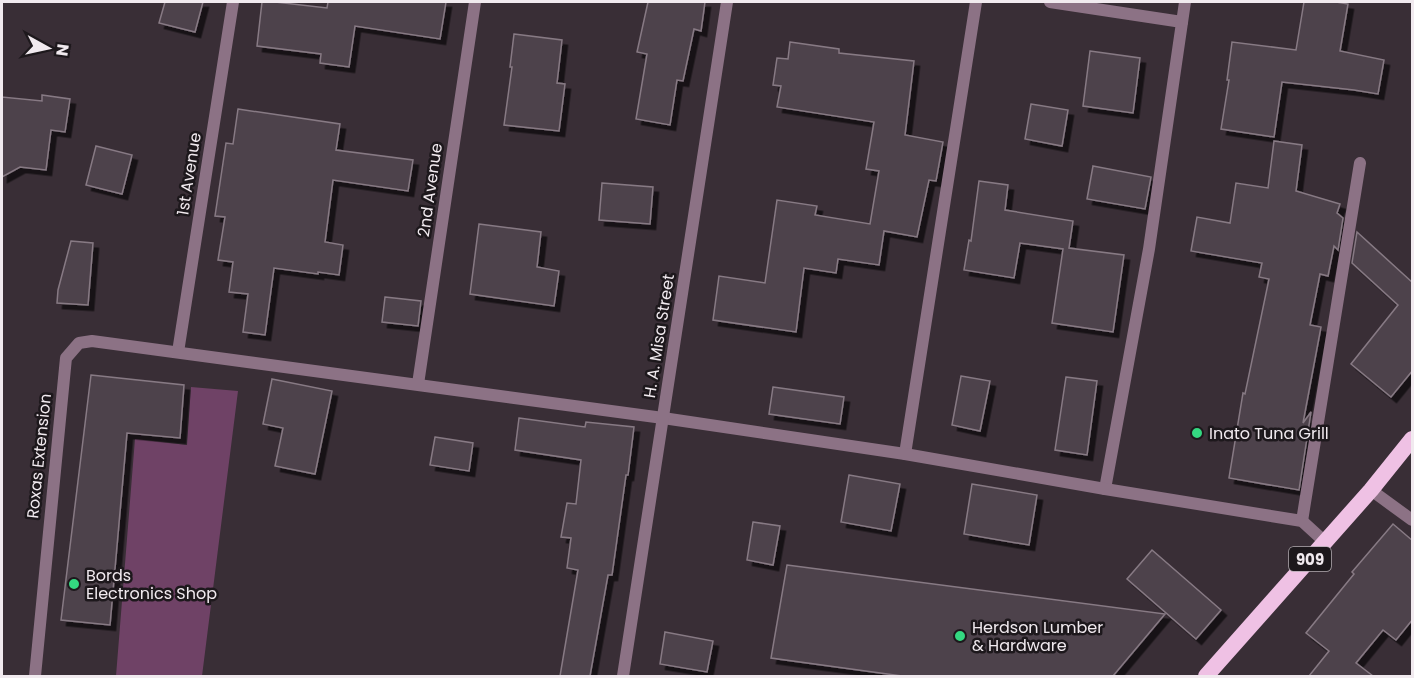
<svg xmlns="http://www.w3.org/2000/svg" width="1414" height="678" viewBox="0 0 1414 678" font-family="Poppins,sans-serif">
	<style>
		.green { fill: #6f4266 }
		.building { fill: #4e424b; stroke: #877a84; stroke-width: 1.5; filter: url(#shadow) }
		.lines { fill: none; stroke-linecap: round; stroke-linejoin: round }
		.minor { stroke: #8c7285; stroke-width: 12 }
		.tertiary { stroke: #8c7285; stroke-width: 12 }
		.trunk { stroke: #efc1e4; stroke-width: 16 }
		.poi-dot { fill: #34d881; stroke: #1d181c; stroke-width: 2 }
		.labels { text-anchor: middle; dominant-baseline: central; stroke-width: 5; stroke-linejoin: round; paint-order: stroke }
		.shield { fill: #1d181c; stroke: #b1abb0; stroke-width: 1.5 }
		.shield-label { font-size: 15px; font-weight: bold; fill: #f1eaef }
		.street-label { font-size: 16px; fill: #f1eaef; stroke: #1d181c }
		.poi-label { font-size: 16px; fill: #f1eaef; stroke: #1d181c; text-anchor: start }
	</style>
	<defs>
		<filter id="shadow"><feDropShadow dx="5.5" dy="5.5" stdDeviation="0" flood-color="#0009"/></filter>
	</defs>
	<rect width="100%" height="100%" fill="#392e36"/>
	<path class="green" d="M 191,387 L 238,391 L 202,676 L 116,676 L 135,439 L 187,445 Z"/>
	<g class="building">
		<path d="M 165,2 L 203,2 L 195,32 L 159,23 Z"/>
		<path d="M 262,2 L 275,2 L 327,8 L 328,2 L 446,2 L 440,39 L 355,26 L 349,67 L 320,63 L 321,54 L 257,46 Z"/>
		<path d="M 648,2 L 705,2 L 701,31 L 694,29 L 683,81 L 677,80 L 670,125 L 636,119 L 647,54 L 637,52 Z"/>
		<path d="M 1304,2 L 1336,2 L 1348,4 L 1340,51 L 1384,60 L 1378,94 L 1354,90 L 1282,82 L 1274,137 L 1221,129 L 1229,80 L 1227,80 L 1232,42 L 1296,50 Z"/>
		<path d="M 514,34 L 562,40 L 557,83 L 565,84 L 559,131 L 504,125 L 512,67 L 510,67 Z"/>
		<path d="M 790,42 L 839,49 L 839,53 L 914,61 L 905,135 L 943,142 L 936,181 L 929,180 L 917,237 L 884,231 L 879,265 L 838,259 L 836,273 L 804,268 L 796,332 L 713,320 L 719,276 L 765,283 L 777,200 L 817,206 L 815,215 L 870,224 L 879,171 L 866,169 L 874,122 L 777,107 L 781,86 L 773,85 L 777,58 L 788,59 Z"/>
		<path d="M 1090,51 L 1140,58 L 1133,113 L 1083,106 Z"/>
		<path d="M 42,95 L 70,99 L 65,132 L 51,130 L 46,170 L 20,167 L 2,177 L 2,97 L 42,101 Z"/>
		<path d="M 1031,104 L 1068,110 L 1062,146 L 1025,139 Z"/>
		<path d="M 238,109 L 340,124 L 336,150 L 413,160 L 408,191 L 333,180 L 325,242 L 343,245 L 339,275 L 318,272 L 318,274 L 274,268 L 265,335 L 243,332 L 248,294 L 229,292 L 233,262 L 218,260 L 225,217 L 215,216 L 226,143 L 233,144 Z"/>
		<path d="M 1274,141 L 1302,145 L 1296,191 L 1340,204 L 1337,213 L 1343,218 L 1338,250 L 1334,246 L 1328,276 L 1320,274 L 1310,325 L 1321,327 L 1303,423 L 1311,412 L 1299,490 L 1229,478 L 1243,393 L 1245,394 L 1269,279 L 1259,277 L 1262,263 L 1191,251 L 1197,217 L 1230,223 L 1236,183 L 1268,188 Z"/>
		<path d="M 96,146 L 132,155 L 122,194 L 86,185 Z"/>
		<path d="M 1093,166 L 1151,177 L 1145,209 L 1087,199 Z"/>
		<path d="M 979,181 L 1008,185 L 1005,210 L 1073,221 L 1069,248 L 1124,255 L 1113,332 L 1052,323 L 1063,249 L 1020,243 L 1014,278 L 964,270 L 969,240 L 971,241 Z"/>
		<path d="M 602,183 L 653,187 L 650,224 L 599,220 Z"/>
		<path d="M 479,224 L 541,232 L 537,267 L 559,271 L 554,306 L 470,294 Z"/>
		<path d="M 1357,232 L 1413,283 L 1413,370 L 1391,397 L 1351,364 L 1398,305 L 1352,263 Z"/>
		<path d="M 71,241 L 93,243 L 88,305 L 57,303 L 58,290 Z"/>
		<path d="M 385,297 L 421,301 L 418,326 L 382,322 Z"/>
		<path d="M 91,375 L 184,385 L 180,438 L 127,433 L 110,625 L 61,620 Z"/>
		<path d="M 961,376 L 990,381 L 980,431 L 952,425 Z"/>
		<path d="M 1066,377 L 1097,381 L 1087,455 L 1055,450 Z"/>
		<path d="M 272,379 L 332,391 L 315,474 L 275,466 L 283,428 L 263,424 Z"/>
		<path d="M 773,387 L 844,397 L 840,424 L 769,414 Z"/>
		<path d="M 519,418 L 585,427 L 586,422 L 634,427 L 628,475 L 626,475 L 612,575 L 608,575 L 590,676 L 560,676 L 578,570 L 567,568 L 571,538 L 561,537 L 567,503 L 576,504 L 581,460 L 515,450 Z"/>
		<path d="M 435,437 L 473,443 L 469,471 L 430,465 Z"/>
		<path d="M 849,475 L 900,484 L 891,531 L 841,522 Z"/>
		<path d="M 972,484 L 1037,495 L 1029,545 L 964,534 Z"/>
		<path d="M 753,522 L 780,526 L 773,565 L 747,560 Z"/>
		<path d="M 1393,524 L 1413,541 L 1413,619 L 1396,640 L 1383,630 L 1356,663 L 1373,676 L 1309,676 L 1329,651 L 1306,633 L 1354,574 L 1352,572 Z"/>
		<path d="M 1152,550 L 1221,610 L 1196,639 L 1127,579 Z"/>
		<path d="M 787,565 L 1165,614 L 1113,676 L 902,676 L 771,658 Z"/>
		<path d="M 665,632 L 713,641 L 707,672 L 660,664 Z"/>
	</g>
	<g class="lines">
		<g class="minor">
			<path d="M 1050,2 L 1182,22"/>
			<path d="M 178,352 L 233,2"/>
			<path d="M 418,384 L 475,2"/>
			<path d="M 905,454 L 976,2"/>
			<path d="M 1105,489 L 1149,249 L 1185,2"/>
			<path d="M 1371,490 L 1412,520"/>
			<path d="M 1302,521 L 1360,163"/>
			<path d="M 35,676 L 65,368 L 66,358 L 79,343 L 92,341 L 663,418 L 905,454 L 1105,489 L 1302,521 L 1325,542"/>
		</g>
		<path class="tertiary" d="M 623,676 L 727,2"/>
		<path class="trunk" d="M 1206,676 L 1371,490 L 1412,439"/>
	</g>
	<g class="poi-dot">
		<circle cx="1197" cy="433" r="6"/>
		<circle cx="74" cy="584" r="6"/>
		<circle cx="960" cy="636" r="6"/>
	</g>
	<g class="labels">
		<rect class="shield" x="1289" y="547" width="42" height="24" rx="4.5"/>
		<g class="shield-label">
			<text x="1310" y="559">909</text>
		</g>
		<g class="street-label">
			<text transform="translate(189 174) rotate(-81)">1st Avenue</text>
			<text transform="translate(430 190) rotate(-82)">2nd Avenue</text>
			<text transform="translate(659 336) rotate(-81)">H. A. Misa Street</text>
			<text transform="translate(39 456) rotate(-84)">Roxas Extension</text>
		</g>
		<g class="poi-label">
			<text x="1209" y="433">Inato Tuna Grill</text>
			<text x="86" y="575">Bords<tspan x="86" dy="18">Electronics Shop</tspan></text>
			<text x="972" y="627">Herdson Lumber<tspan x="972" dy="18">&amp; Hardware</tspan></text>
		</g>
	</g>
	<rect width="1414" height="678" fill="none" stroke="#f1eaef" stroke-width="6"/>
	<g transform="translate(48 48) rotate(98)" stroke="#1d181c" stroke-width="4.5" paint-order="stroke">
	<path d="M0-4.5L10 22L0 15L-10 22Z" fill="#f1eaef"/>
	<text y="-9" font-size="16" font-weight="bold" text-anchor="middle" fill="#f1eaef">N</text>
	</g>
</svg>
